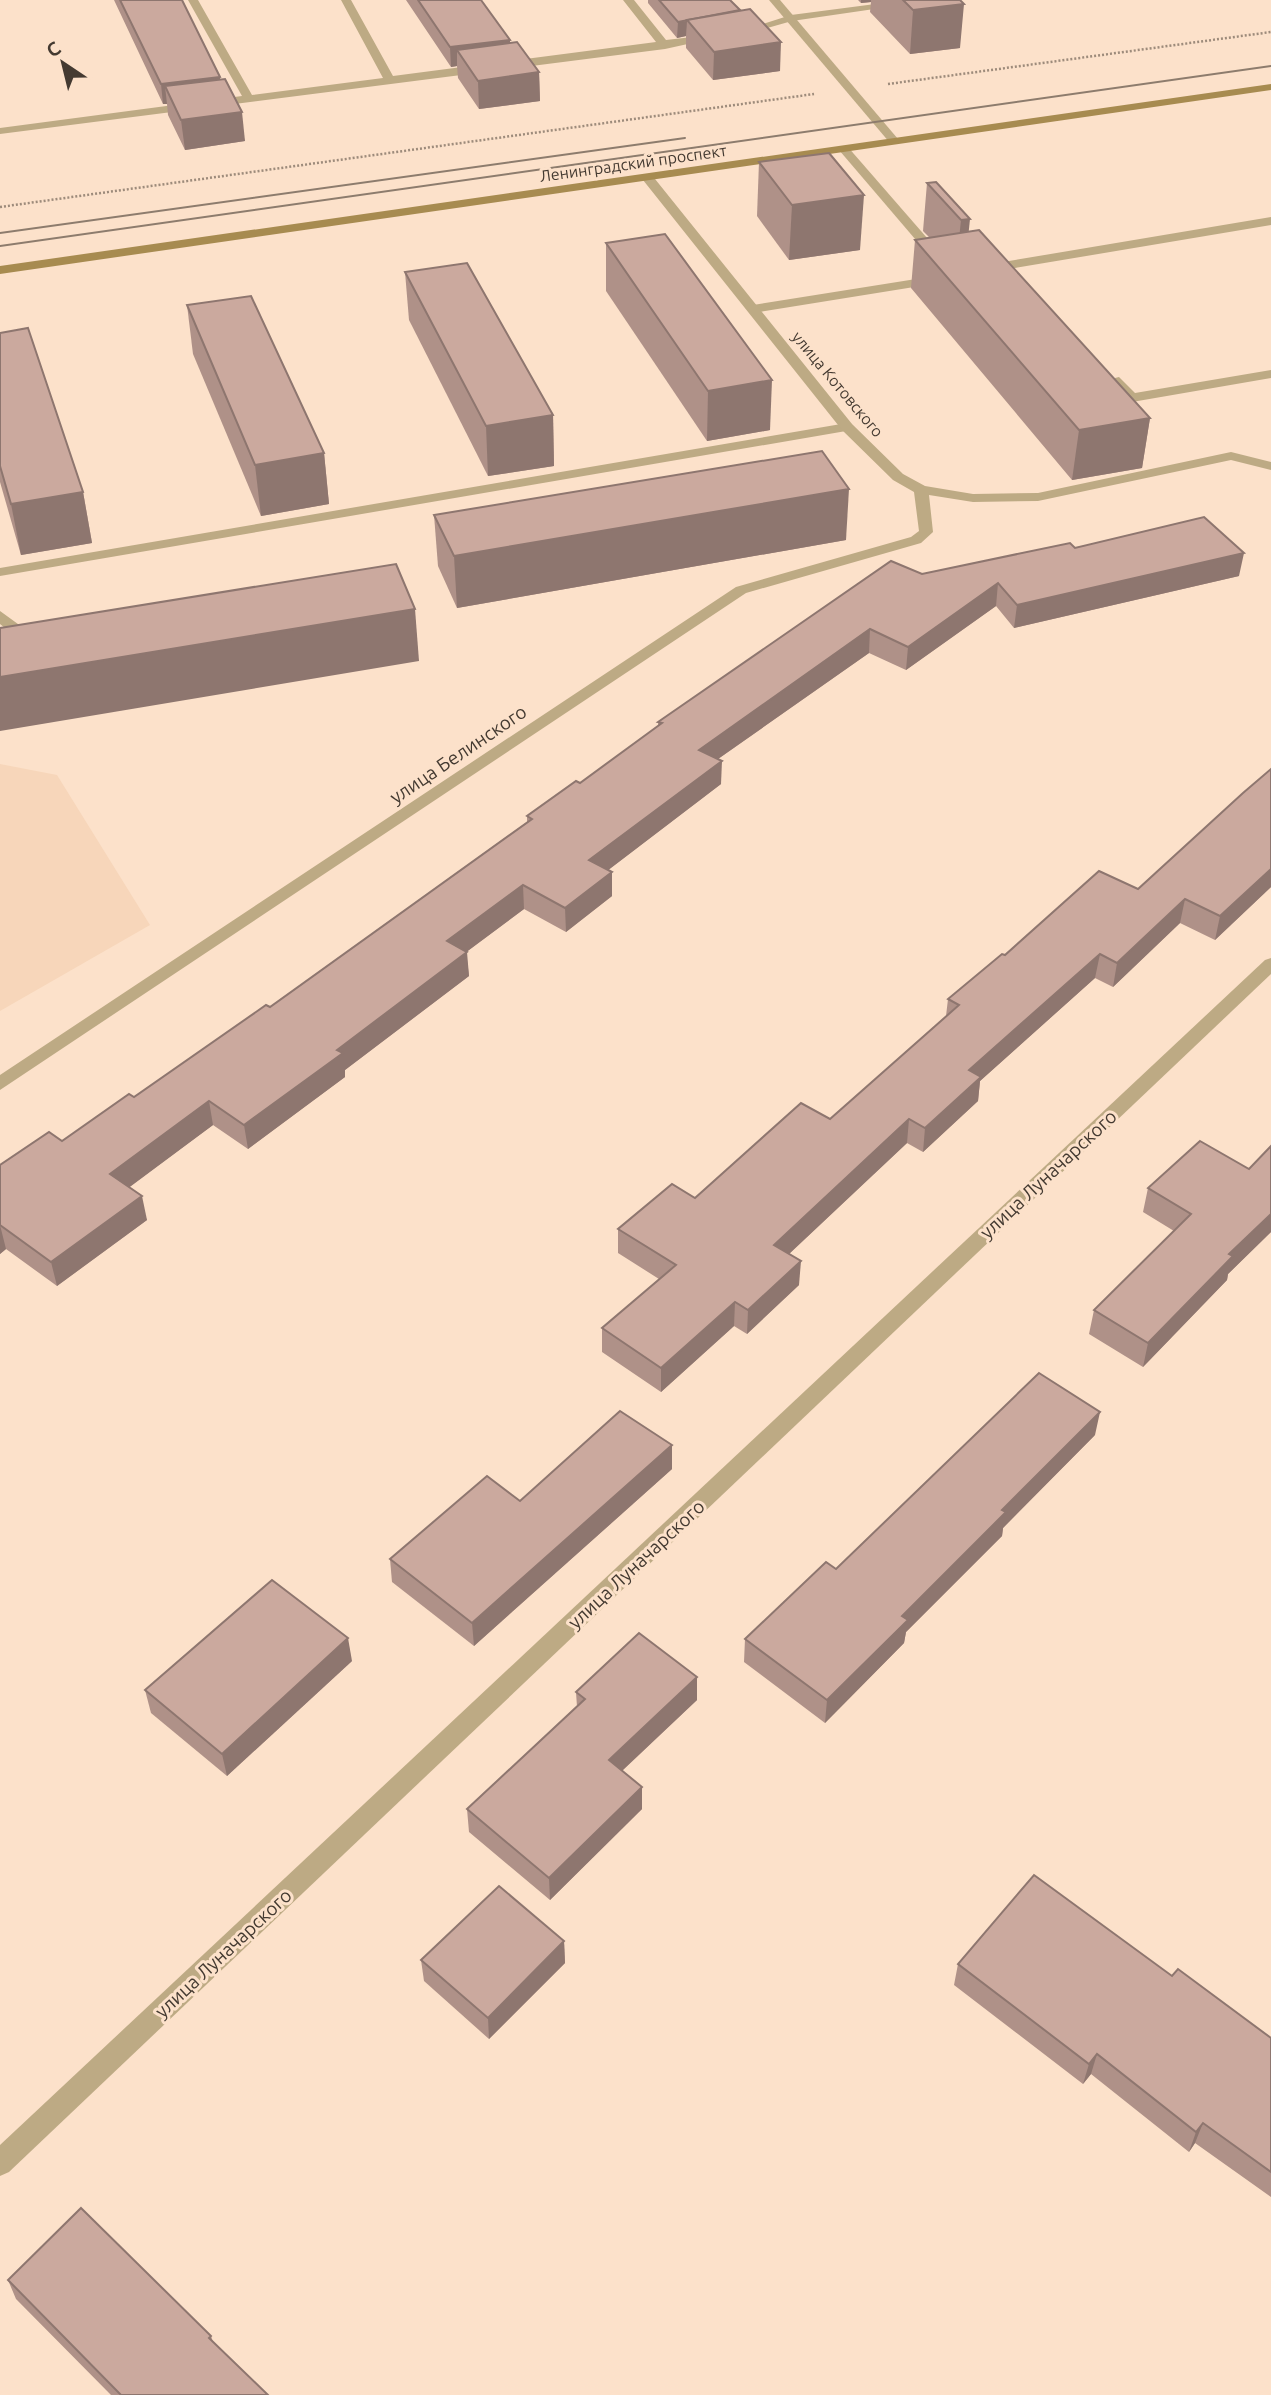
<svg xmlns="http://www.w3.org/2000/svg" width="1271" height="2395" viewBox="0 0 1271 2395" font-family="Ubuntu,sans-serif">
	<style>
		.built { fill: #f7d6ba }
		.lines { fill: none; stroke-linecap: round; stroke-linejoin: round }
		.path { stroke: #9d8b7b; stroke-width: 2.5; stroke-dasharray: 2 2; stroke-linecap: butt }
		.service { fill: #bdaa84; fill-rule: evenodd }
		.minor { fill: #bdaa84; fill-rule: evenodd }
		.secondary { fill: #a78b50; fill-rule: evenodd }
		.tram { stroke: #8d7c6d; stroke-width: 2 }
		.wall { fill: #af9188 }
		.shaded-wall { fill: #8e766f }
		.building { fill: #cba99e; stroke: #8e766f; stroke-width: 2 }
		.labels { text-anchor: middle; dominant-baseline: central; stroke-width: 6; stroke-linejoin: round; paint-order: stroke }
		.far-street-label { font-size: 16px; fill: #443a31; stroke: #fce1ca }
		.street-label { font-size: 19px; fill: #443a31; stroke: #fce1ca }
	</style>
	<rect width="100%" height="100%" fill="#fce1ca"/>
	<path class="built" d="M 0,764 L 57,775 L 150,925 L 0,1011 Z"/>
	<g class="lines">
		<g class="path">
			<path d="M 888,84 L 1271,32"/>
			<path d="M 0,207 L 814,94"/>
		</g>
		<g class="service">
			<path d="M 188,0 L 198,0 L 252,95 L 383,78 L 341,0 L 351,0 L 393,76 L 656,42 L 623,0 L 634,0 L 666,40 L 710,35 L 715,38 L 665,49 L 0,134 L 0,128 L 242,96 Z"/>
			<path d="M 906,0 L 936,0 L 792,21 L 743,35 L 738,32 L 791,15 Z"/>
			<path d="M 839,146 L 847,146 L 941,254 L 941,260 L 933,260 L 839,150 Z"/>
			<path d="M 1271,217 L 1271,225 L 985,273 L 979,269 L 985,265 Z"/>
			<path d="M 935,276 L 939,277 L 939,283 L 753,313 L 747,309 L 753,305 Z"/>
			<path d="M 1271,370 L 1271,378 L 1132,402 L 1107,380 L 1119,377 L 1135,393 Z"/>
			<path d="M 847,423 L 852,424 L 852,430 L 0,576 L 0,568 Z"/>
			<path d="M 0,611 L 29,632 L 39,635 L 39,641 L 19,639 L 0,624 Z"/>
		</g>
		<g class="minor">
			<path d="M 769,0 L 780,0 L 898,139 L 898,143 L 890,143 Z"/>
			<path d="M 643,174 L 651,174 L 852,424 L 903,474 L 925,486 L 973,494 L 1038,493 L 1231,452 L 1271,462 L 1271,470 L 1231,460 L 1038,501 L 973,502 L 929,495 L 933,532 L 921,543 L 746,593 L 0,1090 L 0,1075 L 736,587 L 911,537 L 919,531 L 914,492 L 893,480 L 842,430 L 643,180 Z"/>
			<path d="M 1271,958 L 1271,974 L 9,2172 L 0,2176 L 0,2145 L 1265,960 Z"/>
		</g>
		<path class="secondary" d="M 1271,84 L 1271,90 L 0,274 L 0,266 Z"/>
		<g class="tram">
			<path d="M 0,233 L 685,138"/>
			<path d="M 0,246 L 1271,66"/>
		</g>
	</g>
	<g class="wall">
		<path d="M 114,0 L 182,0 L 220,79 L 245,141 L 185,150 L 168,115 L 167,104 L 163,104 Z"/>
		<path d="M 406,0 L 481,0 L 510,40 L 510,43 L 539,72 L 540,101 L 479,109 L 458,78 L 457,66 L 451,67 Z"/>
		<path d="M 648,0 L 730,0 L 780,71 L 713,80 L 686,48 L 686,36 L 677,38 L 648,3 Z"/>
		<path d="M 858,0 L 960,0 L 960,48 L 910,54 L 870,12 L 871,2 L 861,3 Z"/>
		<path d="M 759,162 L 860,250 L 789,260 L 757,216 Z"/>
		<path d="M 936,182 L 968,232 L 1150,418 L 1142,468 L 1072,480 L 911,288 L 915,240 L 930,238 L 923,231 L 927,183 Z"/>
		<path d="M 606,243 L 770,430 L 707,441 L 606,291 Z"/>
		<path d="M 405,272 L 553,415 L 554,466 L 488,476 L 409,320 Z"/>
		<path d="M 187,305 L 324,453 L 329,504 L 261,516 L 193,354 Z"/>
		<path d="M 0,333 L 83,492 L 92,543 L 21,555 L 0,482 Z"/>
		<path d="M 434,515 L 846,540 L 457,608 L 438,566 Z"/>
		<path d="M 1075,548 L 1239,576 L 1014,628 L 996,606 L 906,670 L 869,653 L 718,759 L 721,784 L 608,870 L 612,896 L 566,932 L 524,909 L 466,952 L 469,976 L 345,1070 L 345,1077 L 248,1149 L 213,1125 L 129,1187 L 147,1220 L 57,1286 L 6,1249 L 0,1254 L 0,1165 L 62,1141 L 134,1097 L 270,1007 L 527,822 L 527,816 L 580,783 L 658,726 L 658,722 L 922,574 Z"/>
		<path d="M 1271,769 L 1271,887 L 1215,940 L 1180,923 L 1113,987 L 1095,978 L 980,1081 L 978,1101 L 923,1152 L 907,1143 L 789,1254 L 799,1285 L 747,1334 L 734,1326 L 661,1392 L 602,1352 L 602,1328 L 659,1279 L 618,1253 L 618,1229 L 695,1198 L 830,1119 L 946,1016 L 948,999 L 1005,955 L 1138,889 Z"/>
		<path d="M 1271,1146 L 1271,1232 L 1228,1274 L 1227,1280 L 1143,1367 L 1089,1334 L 1094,1310 L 1174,1231 L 1143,1212 L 1148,1188 L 1249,1169 Z"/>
		<path d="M 1095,1435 L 1003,1528 L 1002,1536 L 906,1632 L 904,1643 L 825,1723 L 744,1662 L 745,1639 L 836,1569 Z"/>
		<path d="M 672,1445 L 672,1469 L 474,1646 L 392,1582 L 390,1559 L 520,1501 Z"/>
		<path d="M 352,1661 L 227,1776 L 151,1713 L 145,1690 Z"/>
		<path d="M 697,1677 L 697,1700 L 622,1771 L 642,1809 L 550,1900 L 469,1832 L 467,1809 L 577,1707 L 576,1692 Z"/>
		<path d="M 564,1941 L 565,1963 L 489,2039 L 424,1981 L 421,1960 Z"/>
		<path d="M 958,1964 L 1172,1976 L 1271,2038 L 1271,2197 L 1195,2143 L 1189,2152 L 1091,2074 L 1083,2084 L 954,1985 Z"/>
		<path d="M 8,2280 L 211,2336 L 213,2342 L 268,2395 L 111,2395 L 16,2299 Z"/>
	</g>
	<g class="shaded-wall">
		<path d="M 861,0 L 871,0 L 871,2 L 861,3 Z"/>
		<path d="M 964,4 L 960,48 L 910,54 L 913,10 Z"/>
		<path d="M 687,21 L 686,36 L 677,38 L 678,22 Z"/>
		<path d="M 510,40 L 510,60 L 457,50 L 457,66 L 451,67 L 450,47 Z"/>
		<path d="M 781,42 L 780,71 L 713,80 L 714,52 Z"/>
		<path d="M 539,72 L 540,101 L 479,109 L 478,81 Z"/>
		<path d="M 220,77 L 222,97 L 165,86 L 167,104 L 163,104 L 161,84 Z"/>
		<path d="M 242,112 L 245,141 L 185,150 L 181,120 Z"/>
		<path d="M 864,195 L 860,250 L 789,260 L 792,205 Z"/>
		<path d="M 970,219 L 965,267 L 956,268 L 961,220 Z"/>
		<path d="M 772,380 L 770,430 L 707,441 L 708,391 Z"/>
		<path d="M 553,415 L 554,466 L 488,476 L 486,426 Z"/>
		<path d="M 1150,418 L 1142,468 L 1072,480 L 1079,430 Z"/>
		<path d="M 324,453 L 329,504 L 261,516 L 255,465 Z"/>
		<path d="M 849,489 L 846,540 L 457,608 L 454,556 Z"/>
		<path d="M 83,492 L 92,543 L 21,555 L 11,504 Z"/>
		<path d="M 1244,553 L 1239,576 L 1014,628 L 1017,605 Z"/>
		<path d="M 998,583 L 996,606 L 906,670 L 908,647 Z"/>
		<path d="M 415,609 L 419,661 L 0,731 L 0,677 Z"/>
		<path d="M 870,629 L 869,653 L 698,773 L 699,750 Z"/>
		<path d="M 722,761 L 721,784 L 590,884 L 589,860 Z"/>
		<path d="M 1271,869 L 1271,887 L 1215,940 L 1220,916 Z"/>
		<path d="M 612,872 L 612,896 L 566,932 L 565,908 Z"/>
		<path d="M 523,885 L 524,909 L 449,965 L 447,941 Z"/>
		<path d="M 1185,899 L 1180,923 L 1113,987 L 1117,963 Z"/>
		<path d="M 467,952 L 469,976 L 345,1070 L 345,1077 L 248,1149 L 244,1125 L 337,1050 Z"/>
		<path d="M 1100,954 L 1095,978 L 980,1081 L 978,1101 L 923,1152 L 925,1128 L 969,1070 Z"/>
		<path d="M 209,1101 L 213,1125 L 115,1198 L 110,1174 Z"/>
		<path d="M 909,1119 L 907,1143 L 773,1269 L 774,1245 Z"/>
		<path d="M 142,1196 L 147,1220 L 57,1286 L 51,1262 Z"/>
		<path d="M 1271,1214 L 1271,1232 L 1228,1274 L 1227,1280 L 1143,1367 L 1148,1343 L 1229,1254 Z"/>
		<path d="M 0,1225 L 6,1249 L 0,1254 Z"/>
		<path d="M 801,1261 L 799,1285 L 747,1334 L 748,1310 Z"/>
		<path d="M 735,1302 L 734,1326 L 661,1392 L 661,1368 Z"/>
		<path d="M 1100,1412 L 1095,1435 L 1003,1528 L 1002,1536 L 906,1632 L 904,1643 L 825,1723 L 827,1700 L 902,1616 L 1002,1510 Z"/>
		<path d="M 672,1445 L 672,1469 L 474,1646 L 472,1623 Z"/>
		<path d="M 348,1638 L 352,1661 L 227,1776 L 222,1754 Z"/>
		<path d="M 697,1677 L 697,1700 L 609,1783 L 609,1760 Z"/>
		<path d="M 642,1787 L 642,1809 L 550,1900 L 549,1878 Z"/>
		<path d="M 564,1941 L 565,1963 L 489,2039 L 488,2018 Z"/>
		<path d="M 1097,2054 L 1091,2074 L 1083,2084 L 1089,2064 Z"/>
		<path d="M 1203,2123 L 1195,2143 L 1189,2152 L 1196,2132 Z"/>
	</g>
	<g class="building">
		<path d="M 120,0 L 182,0 L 220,77 L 161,84 Z"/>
		<path d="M 418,0 L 481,0 L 510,40 L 450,47 Z"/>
		<path d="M 659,0 L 730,0 L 740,10 L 678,22 Z"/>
		<path d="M 903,0 L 960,0 L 964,4 L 913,10 Z"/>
		<path d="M 750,9 L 781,42 L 714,52 L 687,20 Z"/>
		<path d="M 517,42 L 539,72 L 478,81 L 457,50 Z"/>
		<path d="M 225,79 L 242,112 L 181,120 L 165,86 Z"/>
		<path d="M 829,153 L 864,195 L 792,205 L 759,162 Z"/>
		<path d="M 936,182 L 970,219 L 961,220 L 927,183 Z"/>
		<path d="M 979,230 L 1150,418 L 1079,430 L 915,240 Z"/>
		<path d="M 665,234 L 772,380 L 708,391 L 606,243 Z"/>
		<path d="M 467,263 L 553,415 L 486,426 L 405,272 Z"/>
		<path d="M 251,296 L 324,453 L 255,465 L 187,305 Z"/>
		<path d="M 28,328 L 83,492 L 11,504 L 0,466 L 0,333 Z"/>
		<path d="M 822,451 L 849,489 L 454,556 L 434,515 Z"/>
		<path d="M 1204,517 L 1244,553 L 1017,605 L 998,583 L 908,647 L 870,629 L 699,750 L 722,761 L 589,860 L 612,872 L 565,908 L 523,885 L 447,941 L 467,952 L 337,1050 L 343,1053 L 244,1125 L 209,1101 L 110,1174 L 142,1196 L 51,1262 L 0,1225 L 0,1165 L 49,1132 L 62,1141 L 129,1094 L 134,1097 L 266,1005 L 270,1007 L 532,819 L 527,816 L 576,781 L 580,783 L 662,723 L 658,722 L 891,561 L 922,574 L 1070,543 L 1075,548 Z"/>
		<path d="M 396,564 L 415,609 L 0,677 L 0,628 Z"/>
		<path d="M 1271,769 L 1271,869 L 1220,916 L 1185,899 L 1117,963 L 1100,954 L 969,1070 L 981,1077 L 925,1128 L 909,1119 L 774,1245 L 801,1261 L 748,1310 L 735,1302 L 661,1368 L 602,1328 L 676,1265 L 618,1229 L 672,1184 L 695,1198 L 801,1103 L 830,1119 L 959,1005 L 948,999 L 1002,954 L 1005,955 L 1099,871 L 1138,889 L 1243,793 Z"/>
		<path d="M 1200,1141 L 1249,1169 L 1271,1146 L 1271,1214 L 1229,1254 L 1233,1256 L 1148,1343 L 1094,1310 L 1191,1214 L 1148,1188 Z"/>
		<path d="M 1039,1373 L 1100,1412 L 1002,1510 L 1006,1512 L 902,1616 L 908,1620 L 827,1700 L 745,1639 L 826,1562 L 836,1569 Z"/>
		<path d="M 620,1411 L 672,1445 L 472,1623 L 390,1559 L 487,1476 L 520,1501 Z"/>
		<path d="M 272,1580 L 348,1638 L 222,1754 L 145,1690 Z"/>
		<path d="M 639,1633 L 697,1677 L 609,1760 L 642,1787 L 549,1878 L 467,1809 L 585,1699 L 576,1692 Z"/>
		<path d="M 1034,1875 L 1172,1976 L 1178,1969 L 1271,2038 L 1271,2172 L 1203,2123 L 1196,2132 L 1097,2054 L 1089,2064 L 958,1964 Z"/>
		<path d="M 499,1886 L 564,1941 L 488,2018 L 421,1960 Z"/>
		<path d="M 81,2208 L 211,2336 L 209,2338 L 268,2395 L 121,2395 L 8,2280 Z"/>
	</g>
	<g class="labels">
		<g class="far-street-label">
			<text transform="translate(633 163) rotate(-8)">Ленинградский проспект</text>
			<text transform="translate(838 384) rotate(50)">улица Котовского</text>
		</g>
		<g class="street-label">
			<text transform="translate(458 754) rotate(-34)">улица Белинского</text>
			<text transform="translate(1048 1174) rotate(-43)">улица Луначарского</text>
			<text transform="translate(636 1564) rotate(-43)">улица Луначарского</text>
			<text transform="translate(223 1953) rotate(-43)">улица Луначарского</text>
		</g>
	</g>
	<g transform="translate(63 63) rotate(325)" stroke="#fce1ca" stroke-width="5" paint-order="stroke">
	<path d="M0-5L12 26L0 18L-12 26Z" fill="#443a31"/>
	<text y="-10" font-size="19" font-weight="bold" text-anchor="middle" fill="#443a31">С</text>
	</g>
</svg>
